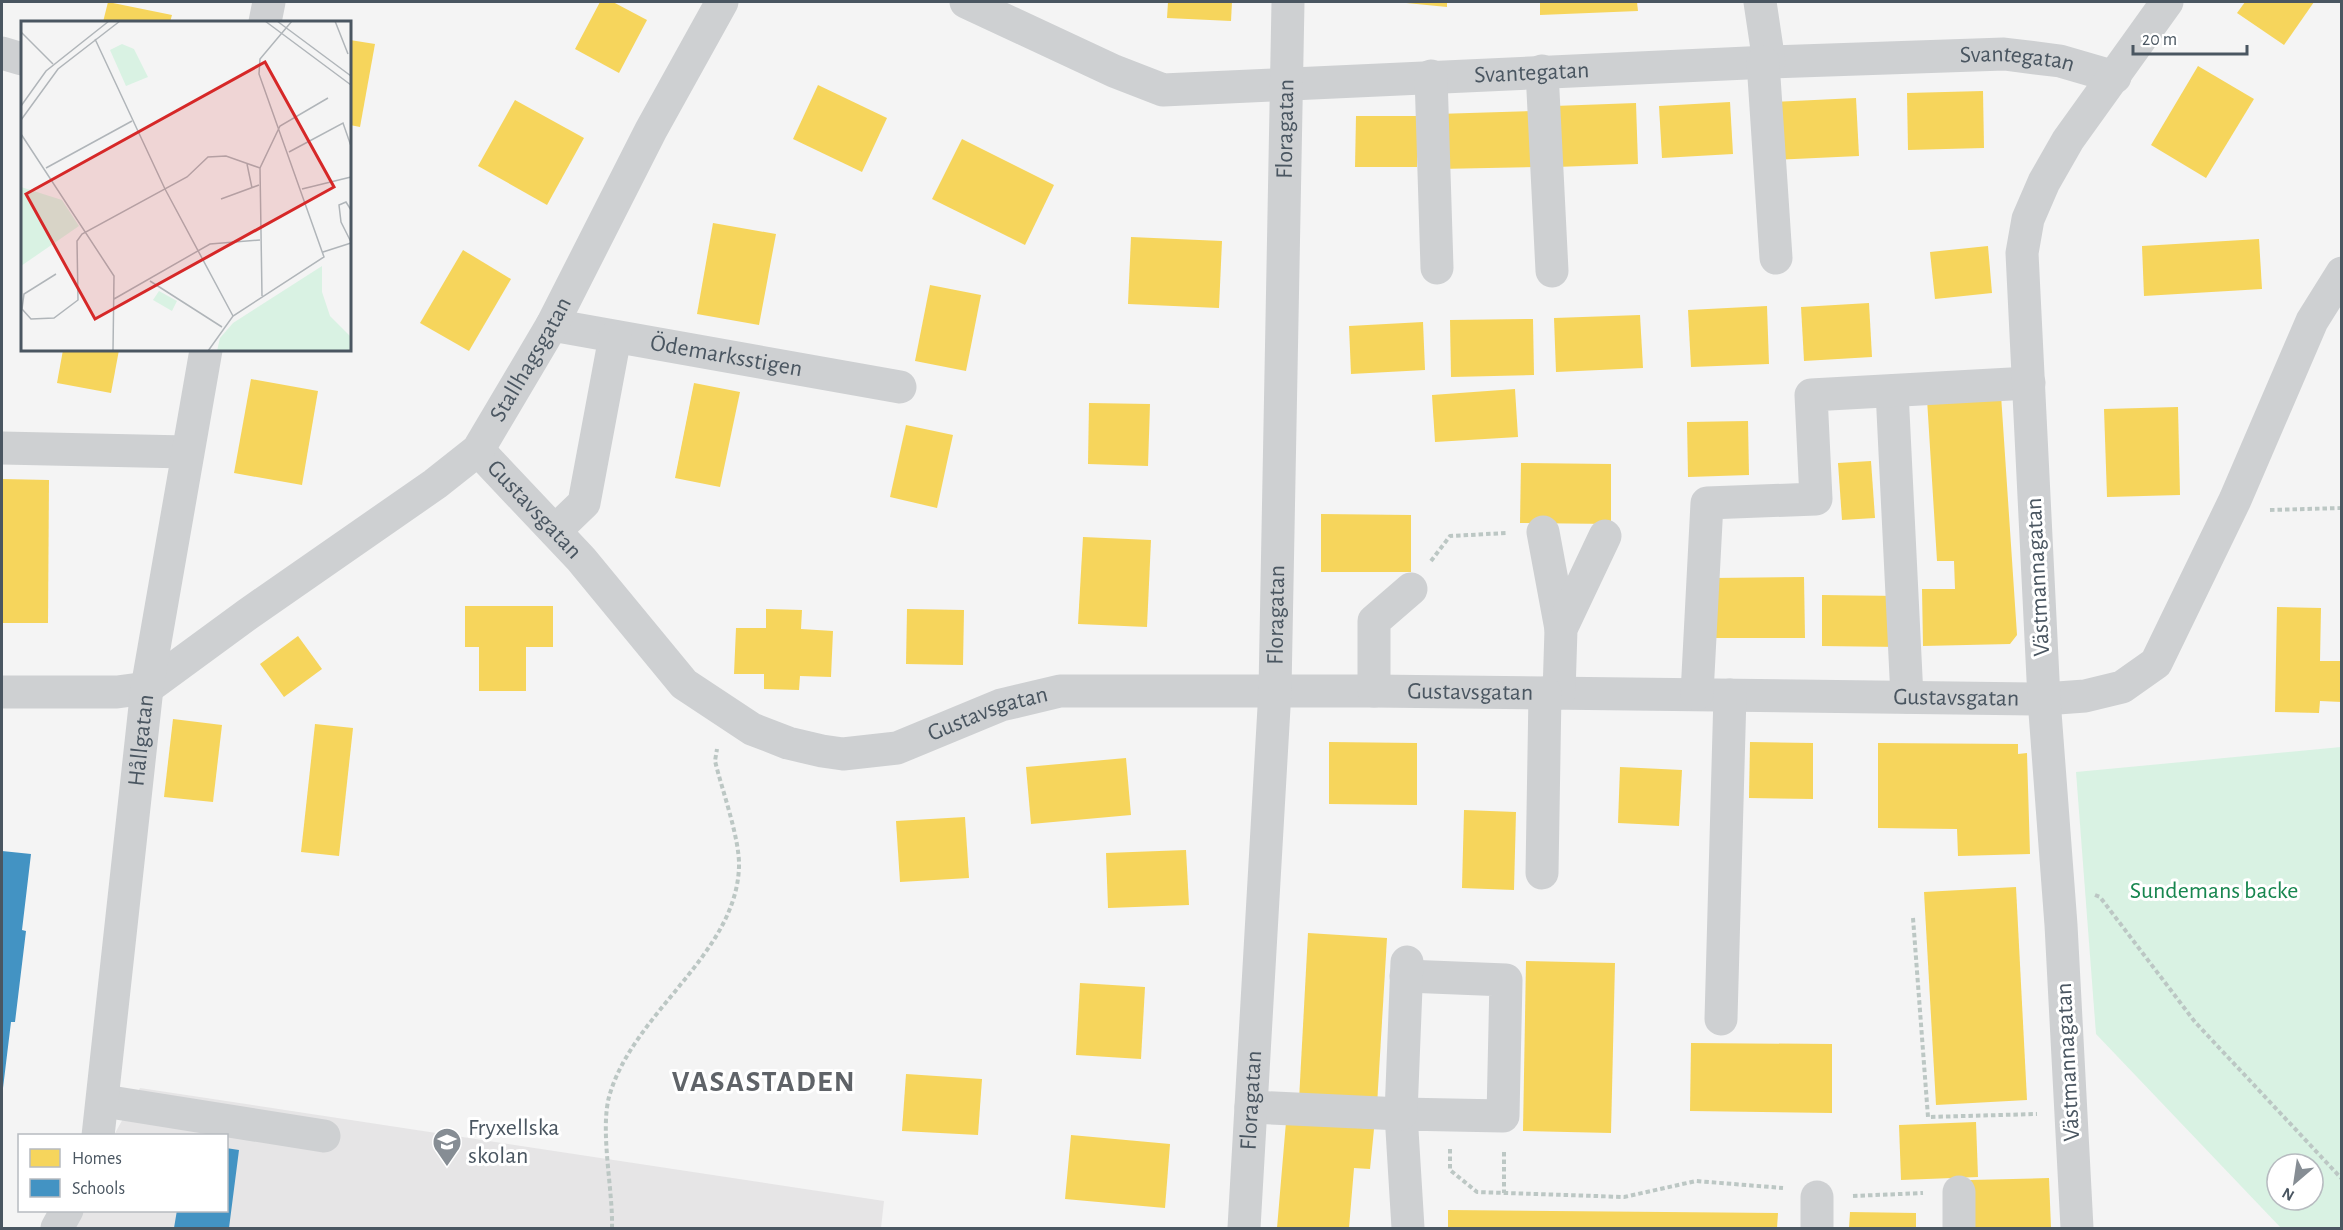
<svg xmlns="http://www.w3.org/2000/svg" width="2343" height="1230" viewBox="0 0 2343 1230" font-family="'Alegreya Sans',sans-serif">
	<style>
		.education { fill: #e6e5e6 }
		.green { fill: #d9f2e3; fill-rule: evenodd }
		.homes { fill: #f6d55c }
		.schools { fill: #4393c3 }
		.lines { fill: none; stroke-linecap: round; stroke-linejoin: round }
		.path { stroke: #bcc7c4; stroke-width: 4; stroke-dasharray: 4.5 3; stroke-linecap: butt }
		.minor { stroke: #ced0d2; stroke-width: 33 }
		.labels { text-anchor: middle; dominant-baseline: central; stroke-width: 6; stroke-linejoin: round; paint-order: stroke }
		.street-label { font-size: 24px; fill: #4a5661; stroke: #fff }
		.park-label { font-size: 24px; fill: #17864f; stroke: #fff }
		.poi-label { font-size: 24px; fill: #4a5661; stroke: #fff; text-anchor: start }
		.district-label { font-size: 30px; font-weight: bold; letter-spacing: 1.5px; fill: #5f6368; stroke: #fff }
		.inset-road { fill: none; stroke: #b0b5b9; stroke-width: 1.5 }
		.view { fill: #d62828; fill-opacity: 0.15; stroke: #d62828; stroke-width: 3 }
		.inset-edge { fill: none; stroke: #4a5661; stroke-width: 3 }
	</style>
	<rect width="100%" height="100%" fill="#f4f4f4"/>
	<path class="education" d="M 140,1088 L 884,1201 L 881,1228 L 65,1228 L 75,1211 L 226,1210 L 226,1136 L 114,1135 Z"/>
	<path class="green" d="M 2341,747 L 2341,1228 L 2281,1228 L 2096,1034 L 2076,772 ZM 2277,1164 L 2313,1164 L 2313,1200 L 2277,1200 Z"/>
	<g class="homes">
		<path d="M 108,2 L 172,15 L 170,22 L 103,22 Z"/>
		<path d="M 600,2 L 613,2 L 647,20 L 619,73 L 575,49 Z"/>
		<path d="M 1168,2 L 1232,2 L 1231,21 L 1167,18 Z"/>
		<path d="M 1396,2 L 1447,2 L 1447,7 Z"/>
		<path d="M 1540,2 L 1637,2 L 1638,11 L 1540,15 Z"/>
		<path d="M 2245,2 L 2314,2 L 2284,45 L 2237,13 Z"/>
		<path d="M 350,40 L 375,44 L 360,127 L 350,125 Z"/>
		<path d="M 2198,66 L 2254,99 L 2206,178 L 2151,145 Z"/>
		<path d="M 818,85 L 887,118 L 862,172 L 793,139 Z"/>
		<path d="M 1983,91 L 1984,148 L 1908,150 L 1907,93 Z"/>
		<path d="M 1856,98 L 1859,156 L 1773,160 L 1771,102 Z"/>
		<path d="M 515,100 L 584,138 L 547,205 L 478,166 Z"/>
		<path d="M 1730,102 L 1733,154 L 1662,158 L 1659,106 Z"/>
		<path d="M 1636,103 L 1638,164 L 1556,167 L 1554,106 Z"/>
		<path d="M 1535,111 L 1536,167 L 1438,169 L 1437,114 Z"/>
		<path d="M 1356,116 L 1417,116 L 1417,167 L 1355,167 Z"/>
		<path d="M 962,139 L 1054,185 L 1025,245 L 932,199 Z"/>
		<path d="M 713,223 L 776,234 L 759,325 L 697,314 Z"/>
		<path d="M 1131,237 L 1222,241 L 1219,308 L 1128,304 Z"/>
		<path d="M 2259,239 L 2262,289 L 2144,296 L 2142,246 Z"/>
		<path d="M 1988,246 L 1992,293 L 1935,299 L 1930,252 Z"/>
		<path d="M 463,250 L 511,279 L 469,351 L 420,323 Z"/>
		<path d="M 930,285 L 981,295 L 966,371 L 915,361 Z"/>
		<path d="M 1869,303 L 1872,357 L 1804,361 L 1801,307 Z"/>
		<path d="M 1767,306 L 1769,364 L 1691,367 L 1688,310 Z"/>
		<path d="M 1640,315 L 1643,368 L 1556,372 L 1554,318 Z"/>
		<path d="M 1533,319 L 1534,375 L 1451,377 L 1450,320 Z"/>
		<path d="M 1423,322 L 1425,370 L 1351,374 L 1349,326 Z"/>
		<path d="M 63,350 L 119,350 L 111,393 L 57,383 Z"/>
		<path d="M 251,379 L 318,391 L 302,485 L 234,473 Z"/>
		<path d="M 694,383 L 740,392 L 720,487 L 675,478 Z"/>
		<path d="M 1515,389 L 1518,437 L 1435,442 L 1432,395 Z"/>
		<path d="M 2001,395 L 2017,635 L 2010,644 L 1923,646 L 1922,589 L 1955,589 L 1954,561 L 1937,561 L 1927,399 Z"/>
		<path d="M 1089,403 L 1150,404 L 1148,466 L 1088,464 Z"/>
		<path d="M 2178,407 L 2180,495 L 2107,497 L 2104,409 Z"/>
		<path d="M 1748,421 L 1749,475 L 1688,477 L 1687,422 Z"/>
		<path d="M 906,425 L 953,435 L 937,508 L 890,497 Z"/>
		<path d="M 1871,461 L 1875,518 L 1842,520 L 1838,463 Z"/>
		<path d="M 1521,463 L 1611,464 L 1611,524 L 1520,523 Z"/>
		<path d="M 2,479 L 49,480 L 48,623 L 2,623 Z"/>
		<path d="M 1321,514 L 1411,515 L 1411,572 L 1321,572 Z"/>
		<path d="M 1083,537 L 1151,540 L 1147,627 L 1078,624 Z"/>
		<path d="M 1804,577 L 1805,638 L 1713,638 L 1713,578 Z"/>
		<path d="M 1822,595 L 1900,596 L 1900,647 L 1822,646 Z"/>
		<path d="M 465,606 L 553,606 L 553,647 L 526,647 L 526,691 L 479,691 L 479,647 L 465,647 Z"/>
		<path d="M 2277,607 L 2321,608 L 2320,661 L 2342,661 L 2342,702 L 2320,701 L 2319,713 L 2275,712 Z"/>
		<path d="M 766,609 L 802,610 L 801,629 L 833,631 L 831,677 L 800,676 L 799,690 L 764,689 L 764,674 L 734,674 L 736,628 L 766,628 Z"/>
		<path d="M 907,609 L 964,610 L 963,665 L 906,664 Z"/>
		<path d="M 298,636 L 322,669 L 284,697 L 260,664 Z"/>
		<path d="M 173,719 L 222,725 L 213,802 L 164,797 Z"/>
		<path d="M 315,724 L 353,728 L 339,856 L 301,852 Z"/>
		<path d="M 1329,742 L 1417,743 L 1417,805 L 1329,804 Z"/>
		<path d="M 1750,742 L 1813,743 L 1813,799 L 1749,798 Z"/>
		<path d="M 1878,743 L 2018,744 L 2018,754 L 2027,753 L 2030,854 L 1958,856 L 1957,829 L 1878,828 Z"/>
		<path d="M 1126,758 L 1131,815 L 1031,824 L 1026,767 Z"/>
		<path d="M 1620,767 L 1682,770 L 1679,826 L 1618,823 Z"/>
		<path d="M 1464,810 L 1516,812 L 1514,890 L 1462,888 Z"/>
		<path d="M 965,817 L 969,878 L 900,882 L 896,821 Z"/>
		<path d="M 1186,850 L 1189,905 L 1108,908 L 1106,853 Z"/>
		<path d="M 2016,887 L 2027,1100 L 1936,1105 L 1924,892 Z"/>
		<path d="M 1308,933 L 1387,938 L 1377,1105 L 1299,1100 Z"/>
		<path d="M 1526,961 L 1615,963 L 1611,1133 L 1523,1131 Z"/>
		<path d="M 1080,983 L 1145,987 L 1141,1059 L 1076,1055 Z"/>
		<path d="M 1691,1043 L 1832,1044 L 1832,1113 L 1690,1111 Z"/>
		<path d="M 906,1074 L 982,1079 L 978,1135 L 902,1131 Z"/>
		<path d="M 1286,1122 L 1374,1129 L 1370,1169 L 1354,1168 L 1349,1228 L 1277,1228 Z"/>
		<path d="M 1976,1122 L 1978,1177 L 1901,1180 L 1899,1125 Z"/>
		<path d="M 1071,1135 L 1170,1144 L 1165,1208 L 1065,1199 Z"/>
		<path d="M 2049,1178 L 2051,1228 L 1971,1228 L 1970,1180 Z"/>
		<path d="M 1448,1210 L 1778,1213 L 1777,1228 L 1448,1228 Z"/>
		<path d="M 1850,1212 L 1916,1213 L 1916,1228 L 1849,1228 Z"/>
	</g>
	<g class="schools">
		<path d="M 2,851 L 31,854 L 22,930 L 26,931 L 15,1022 L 11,1022 L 3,1088 Z"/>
		<path d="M 226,1148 L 239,1150 L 229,1228 L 174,1228 L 177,1210 L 226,1210 Z"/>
	</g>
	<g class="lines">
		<g class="path">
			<path d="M 2270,510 L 2342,508"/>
			<path d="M 1431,561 L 1450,536 L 1507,533"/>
			<path d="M 2095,895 L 2100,897 L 2195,1022 L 2342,1179"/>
			<path d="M 1913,918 L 1928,1117 L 2037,1114"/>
			<path d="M 1450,1149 L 1450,1170 L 1477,1192 L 1624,1197 L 1696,1181 L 1783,1188"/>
			<path d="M 1504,1152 L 1504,1193"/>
			<path d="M 1853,1196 L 1923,1193"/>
			<path d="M 612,1228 C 613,1190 600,1132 609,1097 C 632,1013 736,955 739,867 C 740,839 722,790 715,761 L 717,749"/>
		</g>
		<g class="minor">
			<path id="s1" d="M 966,2 L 1114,71 L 1163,90 L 1769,62 L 2004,54 L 2060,61 L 2115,77"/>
			<path d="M 1760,2 L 1769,62"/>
			<path d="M 265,22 L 269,2"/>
			<path d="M 2,53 L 22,59"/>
			<path d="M 1763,62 L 1776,258"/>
			<path d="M 1542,71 L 1552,271"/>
			<path d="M 1431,76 L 1437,268"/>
			<path id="s2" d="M 552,325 L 900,387"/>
			<path d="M 1892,391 L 1907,697"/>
			<path d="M 2,448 L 187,452"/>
			<path id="s3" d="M 478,450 L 581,559 L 684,684 L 752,729 L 788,743 L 822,751 L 843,754 L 897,748 L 1001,705 L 1060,691 L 1374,691 L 2044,699 L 2085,696 L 2122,687 L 2156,663 L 2235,500 L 2312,321 L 2342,273"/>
			<path d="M 555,531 L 584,503 L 615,337"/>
			<path d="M 1543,532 L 1561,629"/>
			<path d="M 1374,691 L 1374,621 L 1411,589"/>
			<path id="s4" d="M 2,692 L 117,692 L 147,688 L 248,614 L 435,484 L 478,450 L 552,325 L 651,130 L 722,2"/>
			<path d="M 1559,693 L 1561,629 L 1605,536"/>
			<path d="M 1697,694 L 1707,503 L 1816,499 L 1811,395 L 2029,383"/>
			<path d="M 1542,873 L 1545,693"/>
			<path d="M 1406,976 L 1506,980 L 1503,1116 L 1401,1114 L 1408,1228"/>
			<path d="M 1721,1019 L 1730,695"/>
			<path d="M 104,1101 L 324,1136"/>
			<path d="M 1251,1107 L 1401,1114 L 1407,962"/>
			<path id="s5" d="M 98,1136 L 147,688 L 206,350"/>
			<path d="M 1959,1192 L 1959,1228"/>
			<path d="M 57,1228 L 67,1210"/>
			<path id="s6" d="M 1244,1228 L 1275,690 L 1288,2"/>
			<path d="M 1817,1228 L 1817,1197"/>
			<path d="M 2077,1228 L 2061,925 L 2044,699 L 2022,253 L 2028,219 L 2044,182 L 2068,140 L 2167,2"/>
		</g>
	</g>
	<defs>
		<g id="school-pin" transform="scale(1.5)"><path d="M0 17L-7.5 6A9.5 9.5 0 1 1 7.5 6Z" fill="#868d94" stroke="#fff"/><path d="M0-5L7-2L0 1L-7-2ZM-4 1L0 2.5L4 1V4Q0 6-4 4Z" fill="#fff"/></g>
	</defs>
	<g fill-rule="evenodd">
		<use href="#school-pin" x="447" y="1142"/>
	</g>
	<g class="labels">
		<g class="street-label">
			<text stroke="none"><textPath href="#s1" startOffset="1071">Svantegatan</textPath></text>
			<text stroke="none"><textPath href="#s1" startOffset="585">Svantegatan</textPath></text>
			<text stroke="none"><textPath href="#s6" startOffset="1100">Floragatan</textPath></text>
			<text stroke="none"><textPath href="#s2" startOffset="177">Ödemarksstigen</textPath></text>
			<text stroke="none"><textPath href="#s4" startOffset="658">Stallhagsgatan</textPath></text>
			<text stroke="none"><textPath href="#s3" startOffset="82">Gustavsgatan</textPath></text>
			<text transform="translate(2038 577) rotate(-93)">Västmannagatan</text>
			<text stroke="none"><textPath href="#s6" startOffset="614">Floragatan</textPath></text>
			<text stroke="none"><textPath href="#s3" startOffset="1126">Gustavsgatan</textPath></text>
			<text stroke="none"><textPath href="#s3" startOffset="1612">Gustavsgatan</textPath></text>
			<text stroke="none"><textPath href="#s3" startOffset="640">Gustavsgatan</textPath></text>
			<text stroke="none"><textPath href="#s5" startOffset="398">Hållgatan</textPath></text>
			<text transform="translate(2068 1062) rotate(-93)">Västmannagatan</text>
			<text stroke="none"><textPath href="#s6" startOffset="128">Floragatan</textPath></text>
		</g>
		<g class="park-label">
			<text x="2214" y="891">Sundemans backe</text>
		</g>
		<g class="poi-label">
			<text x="468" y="1128">Fryxellska<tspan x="468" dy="28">skolan</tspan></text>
		</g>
		<g class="district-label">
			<text x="764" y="1082">VASASTADEN</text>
		</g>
	</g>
	<g transform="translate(21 21)">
		<rect width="330" height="330" fill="#f4f4f4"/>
		<path d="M 101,23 L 113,28 L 127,56 L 105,65 L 89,29 ZM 0,166 L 41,179 L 58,205 L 0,245 ZM 301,245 L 301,271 L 309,295 L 330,316 L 330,330 L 196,330 L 199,317 L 212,302 ZM 138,270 L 156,280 L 151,290 L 132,279 Z" fill="#d9f2e3"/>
		<path class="inset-road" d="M 244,0 L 330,64M 256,0 L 330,55M 314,0 L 327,33M 0,11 L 32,43M 74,18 L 144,168 L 212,295M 0,85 L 25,50 L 88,0M 0,99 L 37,48 L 99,0M 0,113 L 93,255 L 92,330M 268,131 L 322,102 L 330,125M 226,143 L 231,167M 25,147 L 111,100M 281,168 L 330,156M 200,178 L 238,164M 330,189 L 325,181 L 318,184 L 320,201 L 330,221M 302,231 L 330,222M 35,253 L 3,273 L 1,288 L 10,298 L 33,297 L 57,279 L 56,220 L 61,213 L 166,156 L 187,136 L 205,135 L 239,147M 129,260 L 201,306M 241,275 L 239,147 L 259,105 L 307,77M 93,278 L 189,223 L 239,219M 187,330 L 212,295 L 303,236 L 238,53 L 239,38 L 271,0"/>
		<path class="view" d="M 244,41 L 313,166 L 74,298 L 5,173 Z"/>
		<rect width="330" height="330" class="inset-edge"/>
	</g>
	<rect width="2343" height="1230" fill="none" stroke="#4a5661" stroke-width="6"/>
	<rect x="18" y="1134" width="210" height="78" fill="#ffffff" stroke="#b7bbc0" stroke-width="1.5"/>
	<rect x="30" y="1149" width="30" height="18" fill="#f6d55c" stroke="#b7bbc0" stroke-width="1.5"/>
	<text x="72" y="1164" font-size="18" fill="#4a5661">Homes</text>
	<rect x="30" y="1179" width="30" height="18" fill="#4393c3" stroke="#b7bbc0" stroke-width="1.5"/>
	<text x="72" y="1194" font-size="18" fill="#4a5661">Schools</text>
	<g transform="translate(2295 1182) rotate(209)"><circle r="28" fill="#ffffff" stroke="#b7bbc0" stroke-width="1.5"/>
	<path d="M0-4.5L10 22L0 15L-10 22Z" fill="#868d94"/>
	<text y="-9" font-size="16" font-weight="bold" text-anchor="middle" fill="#4a5661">N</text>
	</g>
	<path d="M2133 45v9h114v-9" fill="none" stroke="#4a5661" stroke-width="3"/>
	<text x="2142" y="45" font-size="18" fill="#4a5661" stroke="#ffffff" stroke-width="4.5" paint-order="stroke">20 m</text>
</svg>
